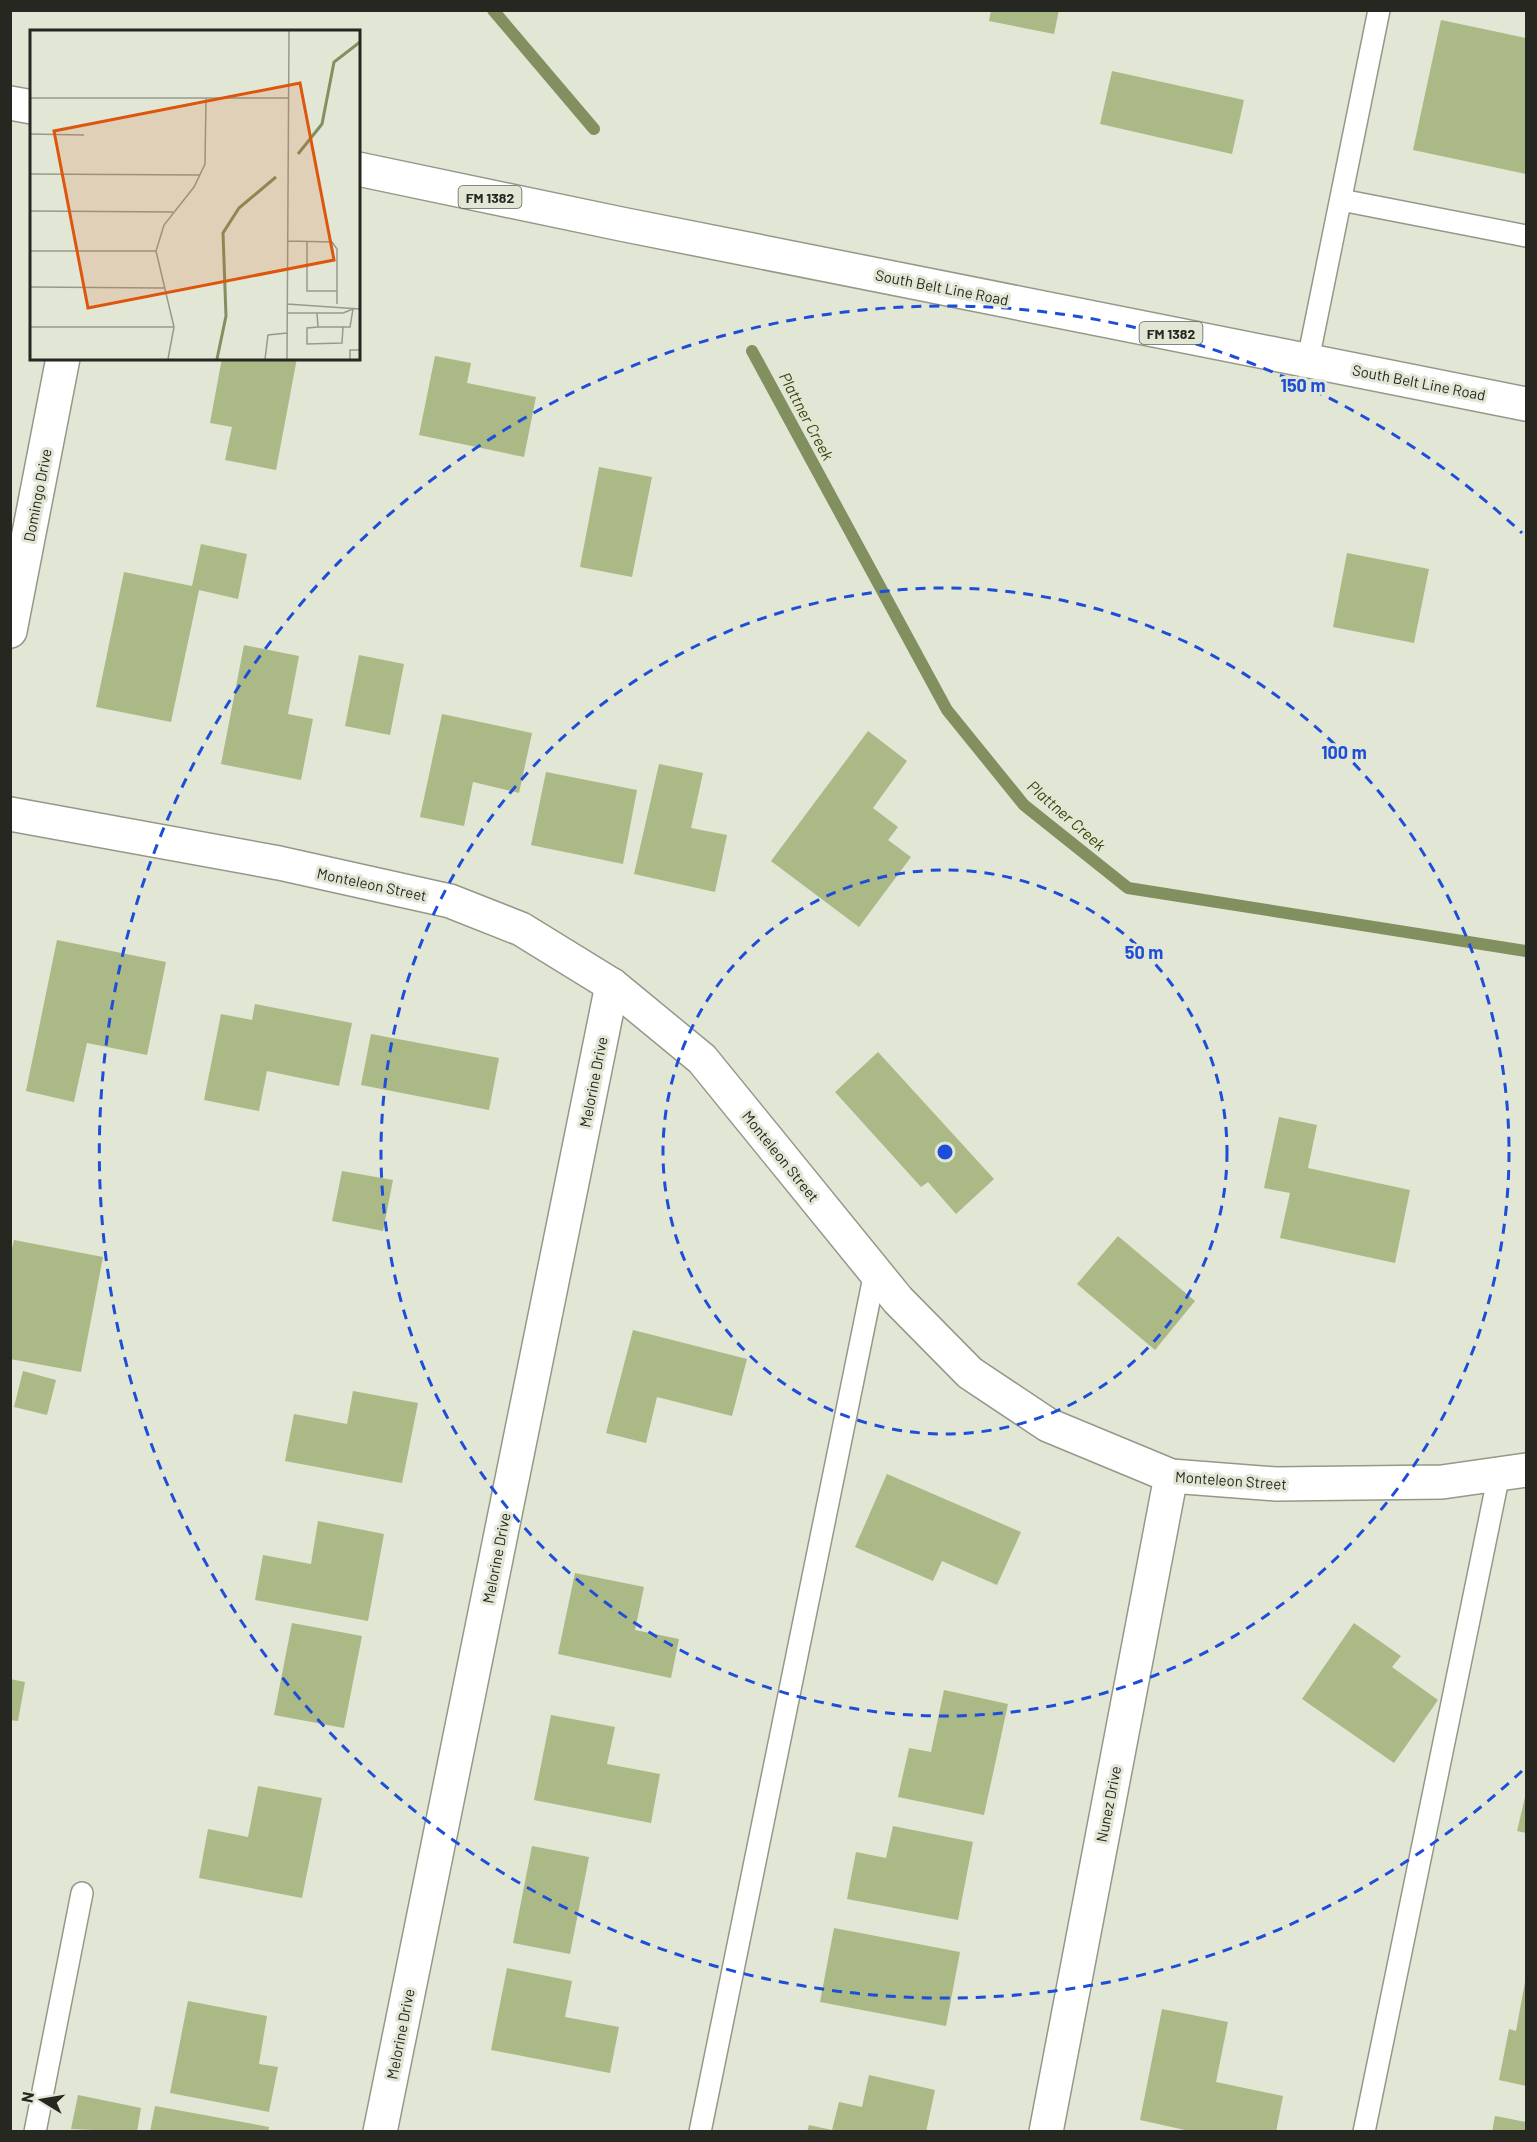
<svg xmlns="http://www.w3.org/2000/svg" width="1537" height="2142" viewBox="0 0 1537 2142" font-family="Barlow,sans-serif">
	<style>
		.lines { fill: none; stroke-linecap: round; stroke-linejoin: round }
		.stream { stroke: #828f5f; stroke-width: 12 }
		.building { fill: #abb986 }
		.lane-casing { stroke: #949888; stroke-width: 24 }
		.street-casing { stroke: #949888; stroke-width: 36 }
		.primary-casing { stroke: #949888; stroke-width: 36 }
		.lane { stroke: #fff; stroke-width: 21 }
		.street { stroke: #fff; stroke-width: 33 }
		.primary { stroke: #fff; stroke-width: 33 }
		.ring { fill: none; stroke: #1d4ed8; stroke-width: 3; stroke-dasharray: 10 8 }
		.labels { text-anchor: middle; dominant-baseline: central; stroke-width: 6; stroke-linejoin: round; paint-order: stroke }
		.shield { fill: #e1e6d5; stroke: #5d6056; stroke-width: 1.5 }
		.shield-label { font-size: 14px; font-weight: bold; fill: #252720 }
		.street-label { font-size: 15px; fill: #252720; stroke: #e1e6d5 }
		.water-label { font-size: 16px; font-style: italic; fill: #394409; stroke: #e1e6d5 }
		.inset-river { fill: none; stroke: #828f5f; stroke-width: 3 }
		.inset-road { fill: none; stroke: #969a8d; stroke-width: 1.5 }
		.view { fill: #de560d; fill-opacity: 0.15; stroke: #de560d; stroke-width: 3 }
		.inset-edge { fill: none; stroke: #252720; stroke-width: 3 }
		.centre { fill: #1d4ed8; stroke: #e1e6d5; stroke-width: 3 }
		.ring-label { font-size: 18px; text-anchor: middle; font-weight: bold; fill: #1d4ed8; stroke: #e1e6d5; stroke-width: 6; stroke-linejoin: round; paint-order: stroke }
	</style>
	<rect width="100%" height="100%" fill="#e1e6d5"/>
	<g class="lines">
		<g class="stream">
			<path d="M 493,10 L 594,129"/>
			<path d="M 752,351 L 947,710 L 1024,805 L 1128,888 L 1526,951"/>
		</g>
	</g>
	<g class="building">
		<path d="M 991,10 L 1059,10 L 1054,34 L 989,21 Z"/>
		<path d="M 1441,20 L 1526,38 L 1526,174 L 1413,150 Z"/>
		<path d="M 1112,71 L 1244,100 L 1232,154 L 1100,124 Z"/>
		<path d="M 435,356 L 471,363 L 467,383 L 536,397 L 524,457 L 419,435 Z"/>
		<path d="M 222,358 L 297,358 L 276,470 L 225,460 L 232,427 L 210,423 Z"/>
		<path d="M 599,467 L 652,477 L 632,577 L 580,567 Z"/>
		<path d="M 201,544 L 247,554 L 238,599 L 199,590 L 171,722 L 96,707 L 124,572 L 192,586 Z"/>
		<path d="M 1347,553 L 1429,569 L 1414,643 L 1333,627 Z"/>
		<path d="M 244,645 L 299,656 L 288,714 L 313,719 L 301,780 L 221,764 Z"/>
		<path d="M 359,655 L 404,664 L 390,735 L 345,726 Z"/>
		<path d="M 442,714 L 532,733 L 519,793 L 473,782 L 464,826 L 420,817 Z"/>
		<path d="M 868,731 L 907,761 L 873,808 L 898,827 L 888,840 L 911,857 L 859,927 L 771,861 Z"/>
		<path d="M 659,764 L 703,773 L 691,828 L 727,835 L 715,892 L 634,874 Z"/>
		<path d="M 546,772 L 637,790 L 623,864 L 531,845 Z"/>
		<path d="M 57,940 L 166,962 L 147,1055 L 87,1043 L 74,1102 L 26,1091 Z"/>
		<path d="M 255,1004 L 352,1023 L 339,1086 L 267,1071 L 259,1111 L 204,1100 L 221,1014 L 252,1020 Z"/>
		<path d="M 371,1034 L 499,1058 L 489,1110 L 361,1085 Z"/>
		<path d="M 878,1052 L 994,1179 L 956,1214 L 928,1182 L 921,1187 L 835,1092 Z"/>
		<path d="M 1279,1117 L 1317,1125 L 1308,1168 L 1410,1190 L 1395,1263 L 1280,1238 L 1290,1193 L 1264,1188 Z"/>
		<path d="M 342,1171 L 393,1180 L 383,1231 L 332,1221 Z"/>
		<path d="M 1118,1236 L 1195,1301 L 1155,1350 L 1077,1284 Z"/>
		<path d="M 14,1240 L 103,1257 L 81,1372 L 10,1359 L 10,1257 Z"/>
		<path d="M 633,1330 L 747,1359 L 732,1416 L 657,1397 L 646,1443 L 606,1433 Z"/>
		<path d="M 23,1371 L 56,1380 L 47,1415 L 14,1407 Z"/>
		<path d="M 353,1391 L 418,1403 L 402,1483 L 285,1461 L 294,1414 L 347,1424 Z"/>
		<path d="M 887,1474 L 1021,1532 L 997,1585 L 942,1561 L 933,1581 L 855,1547 Z"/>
		<path d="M 318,1521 L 384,1534 L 368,1621 L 255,1600 L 263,1555 L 311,1564 Z"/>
		<path d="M 575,1573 L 644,1587 L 635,1630 L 679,1639 L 671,1678 L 558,1654 Z"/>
		<path d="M 292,1623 L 362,1636 L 344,1728 L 274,1715 Z"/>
		<path d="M 1354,1623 L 1401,1656 L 1392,1667 L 1438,1700 L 1394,1763 L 1302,1699 Z"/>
		<path d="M 10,1679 L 25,1682 L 18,1721 L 10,1720 Z"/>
		<path d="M 944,1690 L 1008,1704 L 984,1815 L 898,1797 L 909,1748 L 931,1752 Z"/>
		<path d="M 551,1715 L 615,1727 L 607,1764 L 660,1774 L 651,1823 L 534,1800 Z"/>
		<path d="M 258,1786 L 322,1798 L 302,1898 L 199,1878 L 208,1829 L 248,1837 Z"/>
		<path d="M 1526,1793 L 1526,1833 L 1517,1831 Z"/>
		<path d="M 893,1826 L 973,1842 L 958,1920 L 847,1899 L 856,1852 L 886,1858 Z"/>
		<path d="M 532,1846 L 589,1857 L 570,1954 L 513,1943 Z"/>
		<path d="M 834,1928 L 960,1952 L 946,2026 L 820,2002 Z"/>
		<path d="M 507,1968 L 572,1981 L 565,2017 L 619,2027 L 610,2073 L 491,2050 Z"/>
		<path d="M 1525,1982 L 1526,1982 L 1526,2086 L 1499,2080 L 1509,2029 L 1516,2031 Z"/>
		<path d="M 188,2001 L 267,2016 L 259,2064 L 278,2067 L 269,2112 L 170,2093 Z"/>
		<path d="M 1162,2009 L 1228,2022 L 1216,2082 L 1283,2096 L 1276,2132 L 1194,2132 L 1140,2120 Z"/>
		<path d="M 869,2075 L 935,2090 L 926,2132 L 807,2132 L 809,2125 L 832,2130 L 839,2102 L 862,2107 Z"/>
		<path d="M 78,2095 L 141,2108 L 137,2132 L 71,2129 Z"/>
		<path d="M 155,2106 L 269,2127 L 268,2132 L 150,2132 Z"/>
		<path d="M 1495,2116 L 1526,2122 L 1526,2132 L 1492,2132 Z"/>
	</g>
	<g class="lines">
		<g class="lane-casing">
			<g id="lane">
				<path d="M 1341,200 L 1526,236"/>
				<path d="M 1308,360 L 1379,10"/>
				<path d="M 35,2132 L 82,1893"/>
				<path d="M 700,2132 L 875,1272"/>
				<path d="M 1364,2132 L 1499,1474"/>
			</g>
		</g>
		<g class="street-casing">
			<g id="street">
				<path d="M 10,631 L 63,358"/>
				<path d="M 10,814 L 279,863 L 450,901 L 521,929 L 612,985 L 702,1059 L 898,1300 L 970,1373 L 1048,1425 L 1171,1476 L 1276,1484 L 1442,1482 L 1526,1470"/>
				<path d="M 380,2132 L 612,985"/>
				<path d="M 1046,2132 L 1171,1476"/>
			</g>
		</g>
		<g class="primary-casing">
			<g id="primary">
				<path d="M 10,103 L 32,107"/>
				<path d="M 358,169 L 621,224 L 1526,404"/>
			</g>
		</g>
		<use href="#lane" class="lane"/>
		<use href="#street" class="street"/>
		<use href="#primary" class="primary"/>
	</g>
	<g class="ring">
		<circle cx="945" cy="1152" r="282"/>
		<circle cx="945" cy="1152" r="564"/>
		<path d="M1522 1771A846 846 0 1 1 1522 533"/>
	</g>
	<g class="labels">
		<g class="shield">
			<rect x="458.5" y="186" width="63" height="22" rx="4.5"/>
			<rect x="1139.5" y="322" width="63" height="22" rx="4.5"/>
		</g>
		<g class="shield-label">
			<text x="490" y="197">FM 1382</text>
			<text x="1171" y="333">FM 1382</text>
		</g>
		<g class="street-label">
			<text transform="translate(942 287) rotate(11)">South Belt Line Road</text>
			<text transform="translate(1419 382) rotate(11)">South Belt Line Road</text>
			<text transform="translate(37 495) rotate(-79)">Domingo Drive</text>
			<text transform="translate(372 884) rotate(12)">Monteleon Street</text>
			<text transform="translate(593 1082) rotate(-79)">Melorine Drive</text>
			<text transform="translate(781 1156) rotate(51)">Monteleon Street</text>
			<text transform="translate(1231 1480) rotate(4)">Monteleon Street</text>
			<text transform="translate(496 1558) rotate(-79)">Melorine Drive</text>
			<text transform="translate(1108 1804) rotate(-79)">Nunez Drive</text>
			<text transform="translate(400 2034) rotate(-79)">Melorine Drive</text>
		</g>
		<g class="water-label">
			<text transform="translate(807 416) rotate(62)">Plattner Creek</text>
			<text transform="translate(1067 815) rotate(41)">Plattner Creek</text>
		</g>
	</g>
	<g transform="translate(30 30)">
		<rect width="330" height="330" fill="#e1e6d5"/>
		<path class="inset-river" d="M 268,124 L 292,94 L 304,32 L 330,12M 187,329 L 196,286 L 193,203 L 209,178 L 246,147"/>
		<path class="inset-road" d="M 0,68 L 258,68M 0,104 L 54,105M 0,144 L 170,145M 0,181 L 143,182M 258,211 L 302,212 L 307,219 L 307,274M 277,212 L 277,261 L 307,261M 0,221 L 126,221M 0,257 L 134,258M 257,274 L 330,279M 257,283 L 313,283 L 323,279M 287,283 L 288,297 L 277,298 L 277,314 L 312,313 L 313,297 L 320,297 L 323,279M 0,297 L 144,297M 288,297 L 313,297M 138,329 L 144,297 L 126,221 L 134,195 L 164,157 L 175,134 L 176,68M 235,329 L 238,305 L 257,303M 257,329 L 259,1M 320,329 L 320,320 L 330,320"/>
		<path class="view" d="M 270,53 L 304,230 L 58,278 L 24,101 Z"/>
		<rect width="330" height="330" class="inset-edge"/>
	</g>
	<circle cx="945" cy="1152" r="9" class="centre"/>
	<g class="ring-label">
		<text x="1303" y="392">150 m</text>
		<text x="1344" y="759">100 m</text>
		<text x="1144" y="959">50 m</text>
	</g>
	<rect width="1537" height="2142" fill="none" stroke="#252720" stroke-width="24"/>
	<g transform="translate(42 2100) rotate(281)" stroke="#e1e6d5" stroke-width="4.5" paint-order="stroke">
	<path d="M0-4.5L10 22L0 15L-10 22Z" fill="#252720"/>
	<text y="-9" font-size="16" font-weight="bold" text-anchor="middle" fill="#252720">N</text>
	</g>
</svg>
